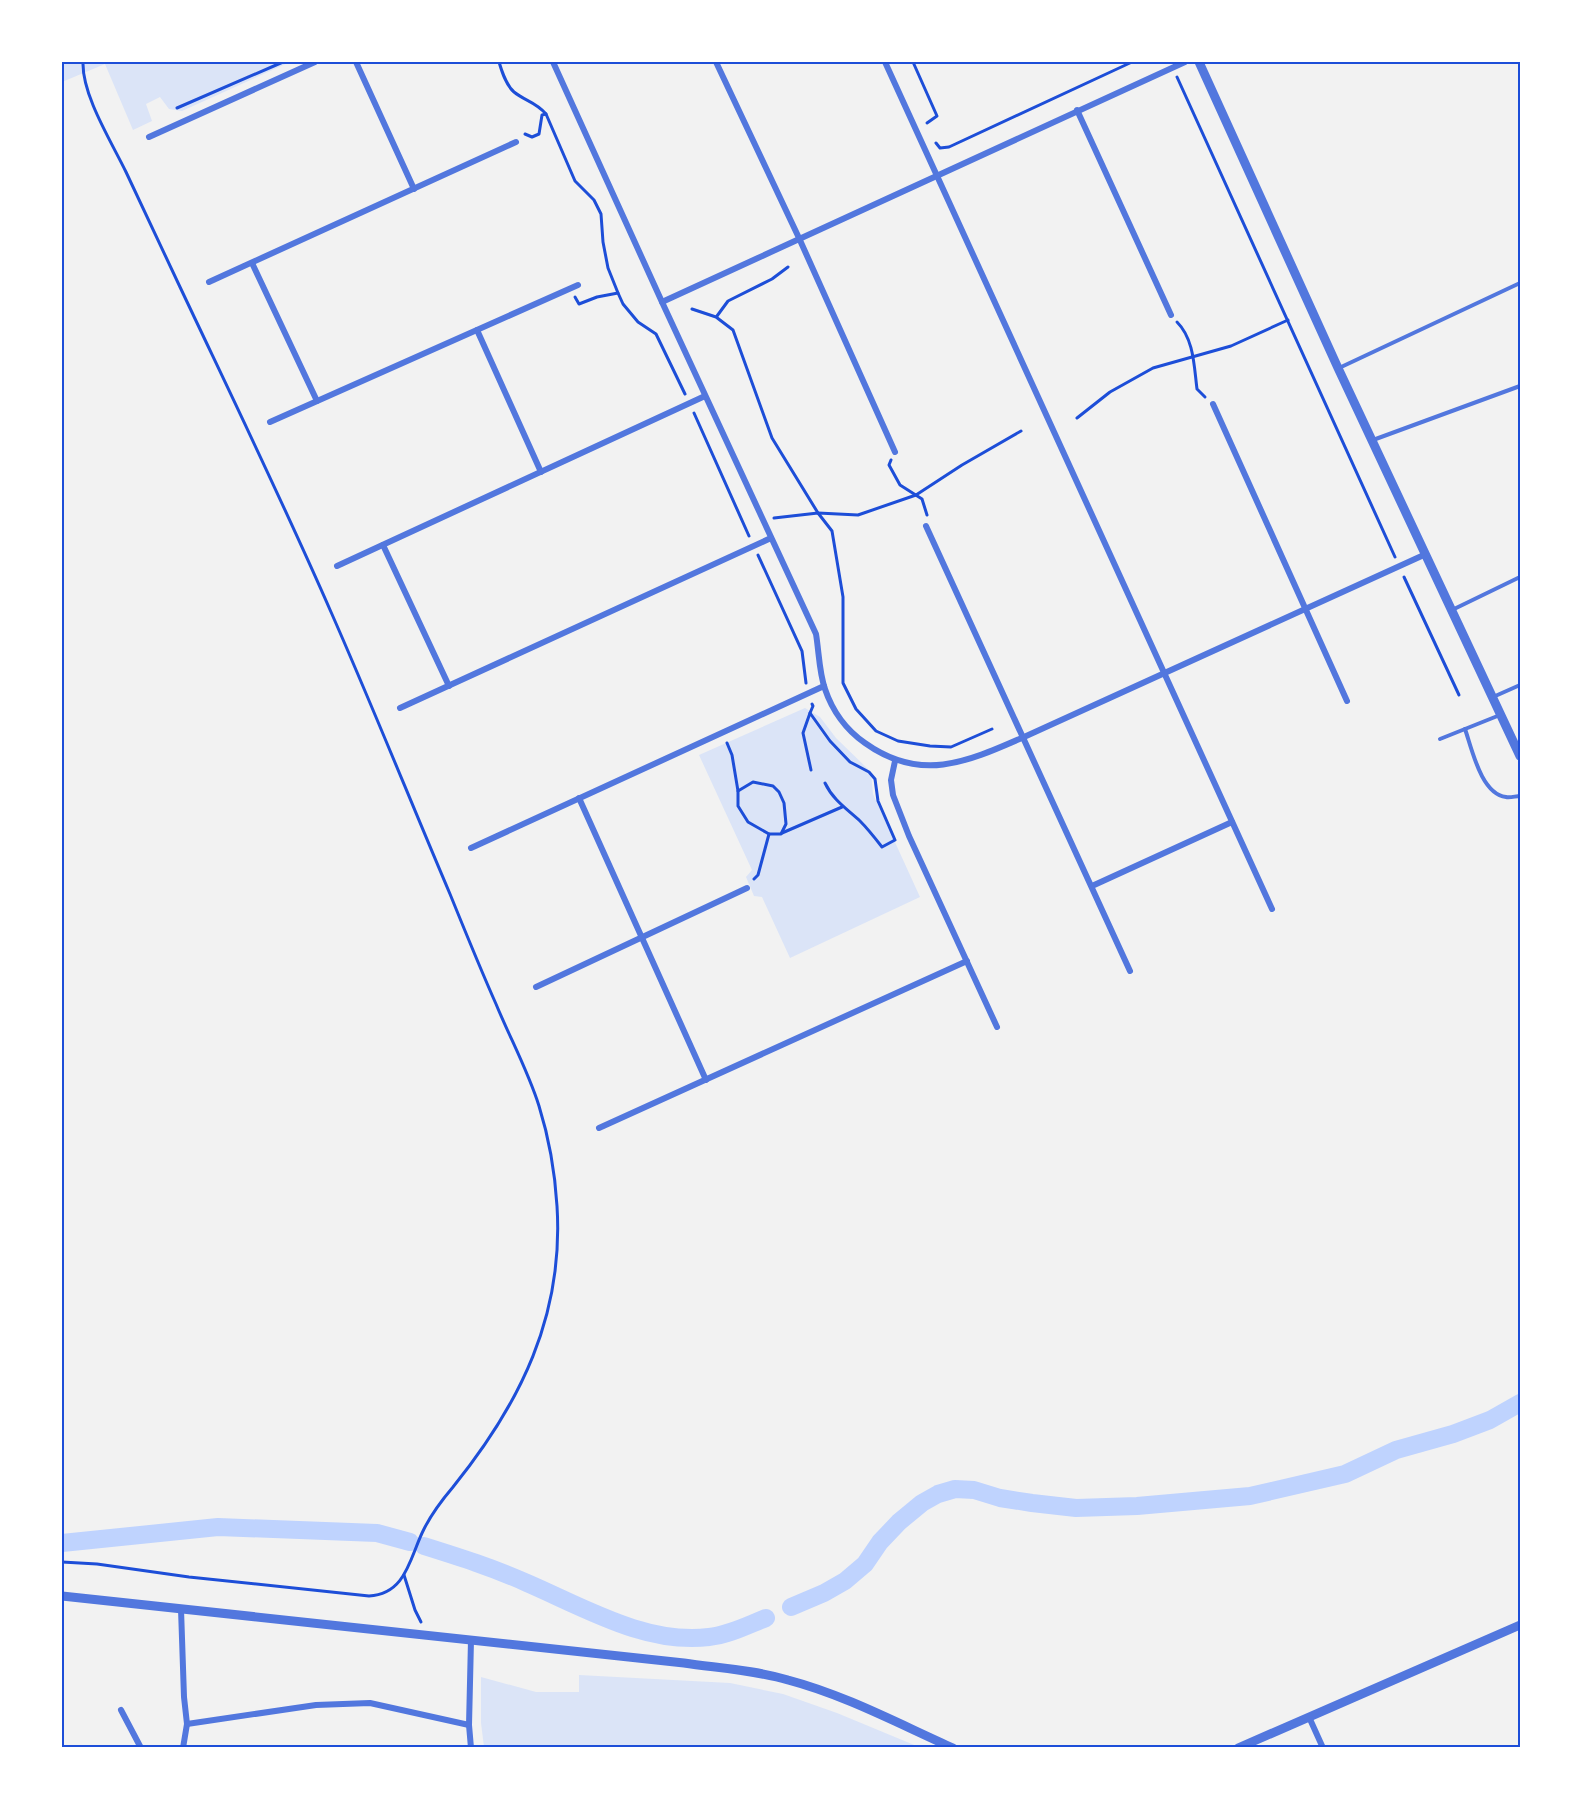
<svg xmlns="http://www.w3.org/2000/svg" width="1582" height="1809" viewBox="0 0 1582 1809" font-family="'Roboto Condensed',sans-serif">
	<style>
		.green { fill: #dbe4f7 }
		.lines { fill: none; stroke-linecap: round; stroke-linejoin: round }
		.canal { stroke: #bfd3fe; stroke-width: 18 }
		.path { stroke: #1d4ed8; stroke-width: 3 }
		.service { stroke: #5277de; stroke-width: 4 }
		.minor { stroke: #5277de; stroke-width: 6 }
		.tertiary { stroke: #5277de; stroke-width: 9 }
		.neatline { fill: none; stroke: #1d4ed8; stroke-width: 2 }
	</style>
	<rect width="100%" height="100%" fill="#f2f2f2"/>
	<g class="green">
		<path d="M 62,62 L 290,62 L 182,111 L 169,109 L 160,97 L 146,104 L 152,121 L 133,130 L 105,64 L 62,82 Z"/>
		<path d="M 805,708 L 820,717 L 836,738 L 871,772 L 873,794 L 920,897 L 790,958 L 762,897 L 754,896 L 746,877 L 752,870 L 699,755 Z"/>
		<path d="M 579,1675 L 730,1683 L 783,1694 L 837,1713 L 919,1747 L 484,1747 L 481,1723 L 481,1677 L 536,1692 L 579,1692 Z"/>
	</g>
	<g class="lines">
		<g class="canal">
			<path d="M 62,1543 L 218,1527 L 377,1533 L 410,1542"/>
			<path d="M 424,1546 C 459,1557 494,1568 527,1583 C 583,1607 646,1645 709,1637 C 729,1635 748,1625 766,1618"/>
			<path d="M 791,1607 L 824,1593 L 845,1581 L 865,1564 L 880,1542 L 899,1522 L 922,1503 L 938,1494 L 955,1489 L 974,1490 L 1000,1498 L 1032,1503 L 1076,1508 L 1137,1506 L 1250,1496 L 1345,1474 L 1396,1450 L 1453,1434 L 1490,1420 L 1520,1403"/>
		</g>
		<g class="path">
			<path d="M 499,62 C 502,72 506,85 514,92 C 525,101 536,102 546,114 L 575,181 L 594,200 L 601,214 L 603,242 L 608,268 L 618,293 L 623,304 L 638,322 L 656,334 L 685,394"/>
			<path d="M 913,62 L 937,116 L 927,123"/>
			<path d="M 1177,77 L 1395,557"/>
			<path d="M 177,108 L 283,62"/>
			<path d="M 525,134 L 532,137 L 539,134 L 542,115 L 546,114"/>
			<path d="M 936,143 L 940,148 L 949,147 L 1132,62"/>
			<path d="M 575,297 L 579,304 L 597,297 L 618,293"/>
			<path d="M 692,309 L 716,317 L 733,330 L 772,438 L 818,513 L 832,531 L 843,597 L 843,683 L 856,709 L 876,731 L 898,741 L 930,746 L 951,747 L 992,729"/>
			<path d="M 717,316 L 728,301 L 772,279 L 788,267"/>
			<path d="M 1177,322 C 1194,339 1194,366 1197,389 L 1205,397"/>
			<path d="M 694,413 L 749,536"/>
			<path d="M 1077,418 L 1110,392 L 1153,368 L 1231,346 L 1288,320"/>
			<path d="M 891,460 L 889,465 L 900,485 L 922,499 L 927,515"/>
			<path d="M 774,518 L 818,513 L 858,515 L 916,495 L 962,465 L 1021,431"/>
			<path d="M 758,555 L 802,651 L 806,683"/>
			<path d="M 1404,577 L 1459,695"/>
			<path d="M 810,713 L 813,706 L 812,704"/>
			<path d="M 727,743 L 732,755 L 738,791 L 738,806 L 748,822 L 769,834 L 758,875 L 754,879"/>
			<path d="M 811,770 L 803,733 L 810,713 L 830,741 L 850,762 L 869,772 L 875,779 L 878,801 L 895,840 L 882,847 C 875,838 868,829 860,821 C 847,809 833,800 825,783"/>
			<path d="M 738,791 L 753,782 L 773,786 L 779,792 L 784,803 L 786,824 L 781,834 L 769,834"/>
			<path d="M 782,833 L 842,807"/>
			<path d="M 62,1562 L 97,1564 L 189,1577 L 369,1596 C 407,1594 410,1556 424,1529 C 432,1513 442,1500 453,1487 C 520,1404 564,1316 557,1206 C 555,1173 549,1138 539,1106 C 528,1071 510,1038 496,1004 C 480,968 465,931 450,894 C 410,800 372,705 331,612 C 283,502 231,395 180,287 C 162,248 144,210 126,172 C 111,141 82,95 83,62"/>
			<path d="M 404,1575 L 415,1610 L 421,1622"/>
		</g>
		<g class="service">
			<path d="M 1339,368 L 1520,283"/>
			<path d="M 1373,440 L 1520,386"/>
			<path d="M 1452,610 L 1520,577"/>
			<path d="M 1493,697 L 1520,685"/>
			<path d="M 1465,729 C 1472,749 1481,794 1506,797 C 1510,798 1516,796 1520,796"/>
			<path d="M 1440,739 L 1500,715"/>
		</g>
		<g class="minor">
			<path d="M 356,62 L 414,189"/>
			<path d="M 553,62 L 662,302"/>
			<path d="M 716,62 L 799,238 L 895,452"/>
			<path d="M 885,62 L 1272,909"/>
			<path d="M 1185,62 L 662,302 L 816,634 C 819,652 819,672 825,689 C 832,710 846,730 865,743 C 921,783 967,762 1024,737 L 1426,554"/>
			<path d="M 1077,110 L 1171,315"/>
			<path d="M 149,137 L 315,62"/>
			<path d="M 252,263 L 317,401"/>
			<path d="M 209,282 L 516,142"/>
			<path d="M 477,330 L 541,472"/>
			<path d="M 1213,404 L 1347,701"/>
			<path d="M 270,422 L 578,285"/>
			<path d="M 926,526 L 1130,971"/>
			<path d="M 383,545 L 449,686"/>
			<path d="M 337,566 L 705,396"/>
			<path d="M 400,708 L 771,538"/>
			<path d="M 895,761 L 891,780 L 893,795 L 909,836 L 997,1027"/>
			<path d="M 579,798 L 706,1080"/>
			<path d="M 471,848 L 824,686"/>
			<path d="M 1092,886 L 1232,822"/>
			<path d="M 536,987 L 747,888"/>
			<path d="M 599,1128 L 967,961"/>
			<path d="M 181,1609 L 184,1697 L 187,1724 L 183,1748"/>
			<path d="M 121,1710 L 141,1748"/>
			<path d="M 1309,1717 L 1323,1748"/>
			<path d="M 187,1724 L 316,1705 L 370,1703 L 469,1725"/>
			<path d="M 471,1748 L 469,1725 L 471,1640"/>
		</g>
		<g class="tertiary">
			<path d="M 1199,62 L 1338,368 L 1520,756"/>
			<path d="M 62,1596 L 684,1663 C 718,1668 754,1670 788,1680 C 845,1695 899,1724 953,1748"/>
			<path d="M 1238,1748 L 1520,1625"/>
		</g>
	</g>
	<rect width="1582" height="1809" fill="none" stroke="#ffffff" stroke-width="126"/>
	<rect x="63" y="63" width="1456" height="1683" class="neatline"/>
</svg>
